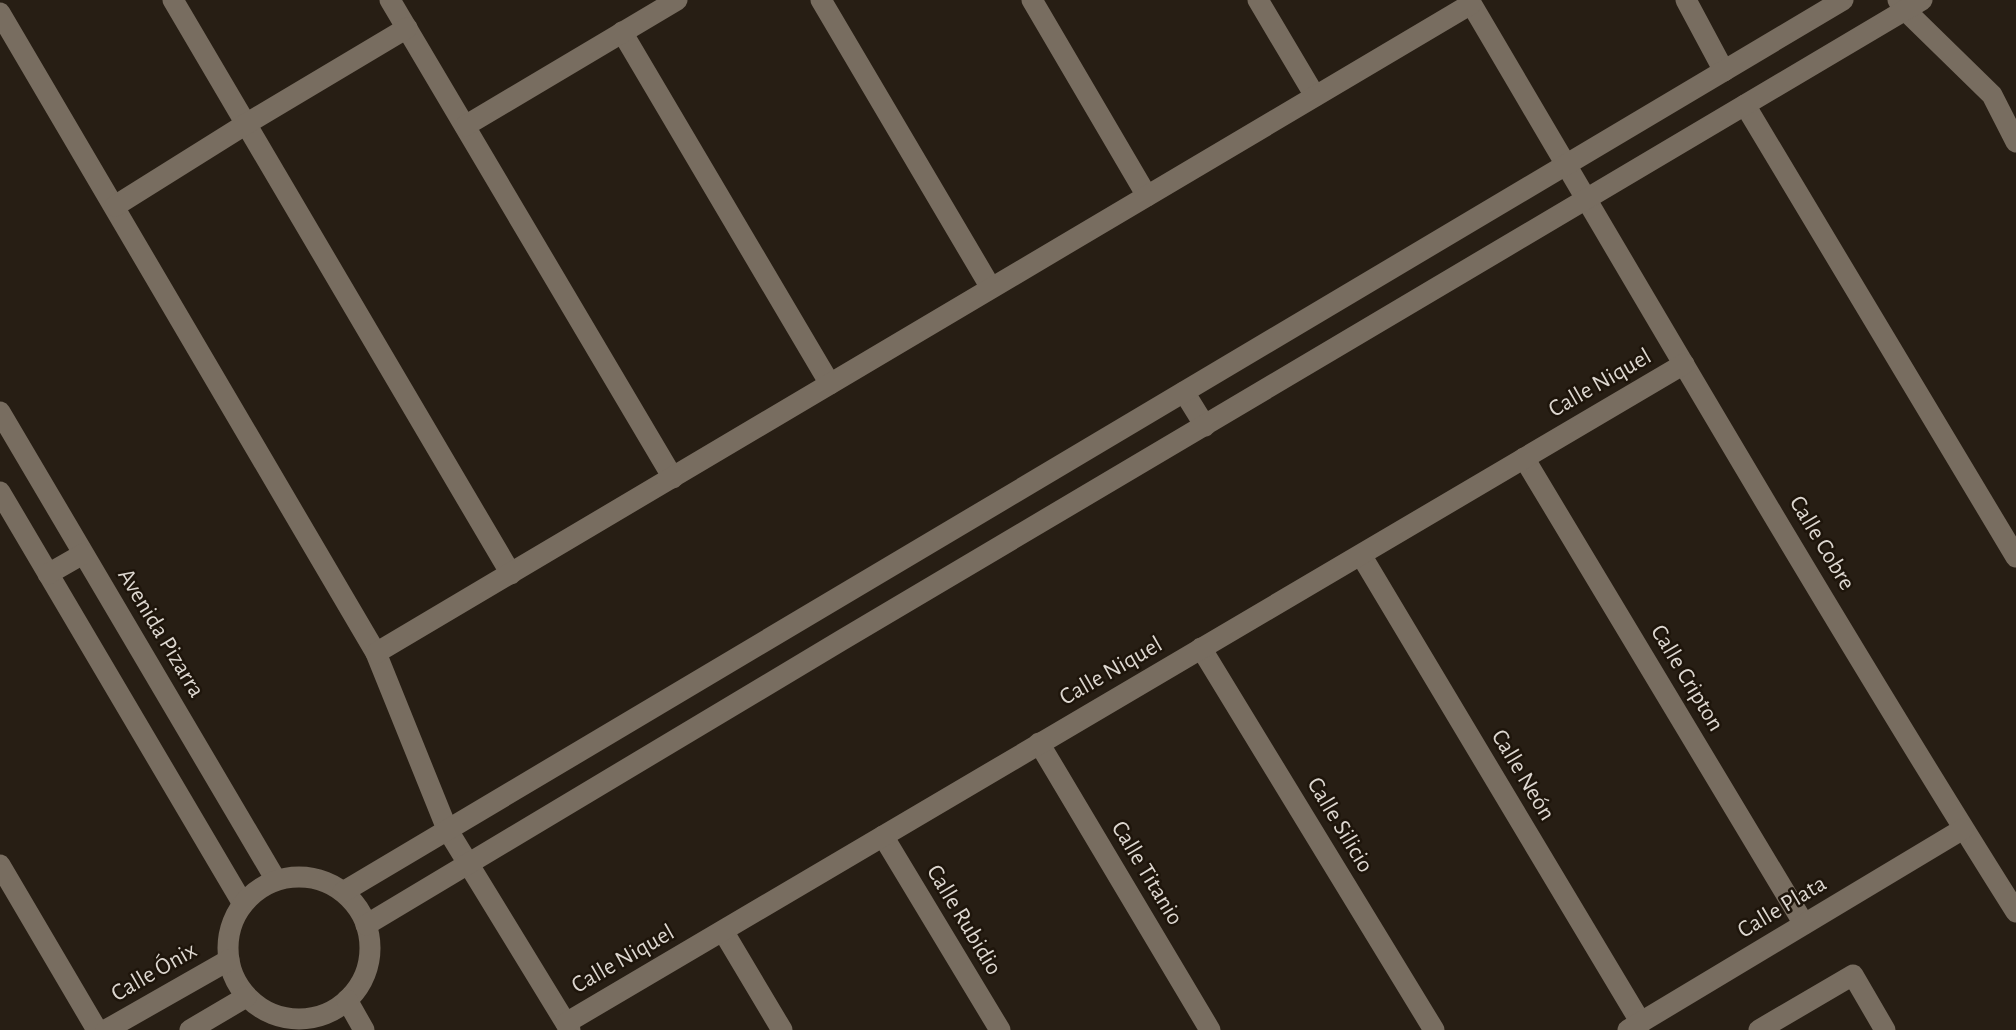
<svg xmlns="http://www.w3.org/2000/svg" width="2016" height="1030" viewBox="0 0 2016 1030" font-family="'Alegreya Sans',sans-serif">
	<style>
		.lines { fill: none; stroke-linecap: round; stroke-linejoin: round }
		.minor { stroke: #786d60; stroke-width: 21 }
		.labels { text-anchor: middle; dominant-baseline: central; stroke-width: 5; stroke-linejoin: round; paint-order: stroke }
		.street-label { font-size: 24px; fill: #ddd7d0; stroke: #1e150b }
	</style>
	<rect width="100%" height="100%" fill="#271e14"/>
	<g class="lines">
		<g class="minor">
			<path d="M 173,0 L 511,574"/>
			<path d="M 390,0 L 673,478"/>
			<path d="M 821,0 L 991,288"/>
			<path d="M 1032,0 L 1147,196"/>
			<path d="M 1258,0 L 1315,96"/>
			<path d="M 1469,0 C 1649,305 1827,612 2016,912"/>
			<path d="M 1686,0 L 1724,71"/>
			<path d="M 1898,0 L 1905,10 L 1992,95 L 2016,142"/>
			<path d="M 0,13 L 376,653 L 447,829 L 570,1030"/>
			<path d="M 622,32 L 830,384"/>
			<path d="M 1745,105 L 2016,557"/>
			<path d="M 465,126 L 677,0"/>
			<path d="M 115,206 L 246,124 L 407,28"/>
			<path d="M 1184,392 L 1205,426"/>
			<path d="M 0,412 L 276,880"/>
			<path d="M 1524,458 L 1804,924"/>
			<path d="M 0,492 L 243,904"/>
			<path d="M 1361,555 L 1641,1023"/>
			<path d="M 48,574 L 83,554"/>
			<path d="M 1201,648 L 1434,1030"/>
			<path d="M 376,653 L 1471,4"/>
			<path d="M 1039,743 L 1210,1030"/>
			<path d="M 883,836 L 1000,1030"/>
			<path d="M 0,865 L 97,1030"/>
			<circle cx="299" cy="948" r="71"/>
			<path d="M 343,892 L 1843,0"/>
			<path d="M 366,925 L 842,640 L 1922,0"/>
			<path d="M 723,931 L 782,1030"/>
			<path d="M 347,1000 L 364,1030"/>
			<path d="M 566,1023 L 1684,364"/>
			<path d="M 106,1030 L 229,960"/>
			<path d="M 190,1030 L 246,997"/>
			<path d="M 1628,1030 L 1963,829"/>
			<path d="M 1759,1030 L 1853,975 L 1885,1030"/>
		</g>
	</g>
	<g class="labels">
		<g class="street-label">
			<text transform="translate(1600 383) rotate(-30)">Calle Niquel</text>
			<text transform="translate(1822 543) rotate(59)">Calle Cobre</text>
			<text transform="translate(161 633) rotate(59)">Avenida Pizarra</text>
			<text transform="translate(1111 671) rotate(-30)">Calle Niquel</text>
			<text transform="translate(1687 678) rotate(59)">Calle Cripton</text>
			<text transform="translate(1523 775) rotate(59)">Calle Neón</text>
			<text transform="translate(1340 825) rotate(59)">Calle Silicio</text>
			<text transform="translate(1147 873) rotate(59)">Calle Titanio</text>
			<text transform="translate(1782 907) rotate(-31)">Calle Plata</text>
			<text transform="translate(964 920) rotate(59)">Calle Rubidio</text>
			<text transform="translate(623 959) rotate(-30)">Calle Niquel</text>
			<text transform="translate(154 972) rotate(-30)">Calle Ónix</text>
		</g>
	</g>
</svg>
